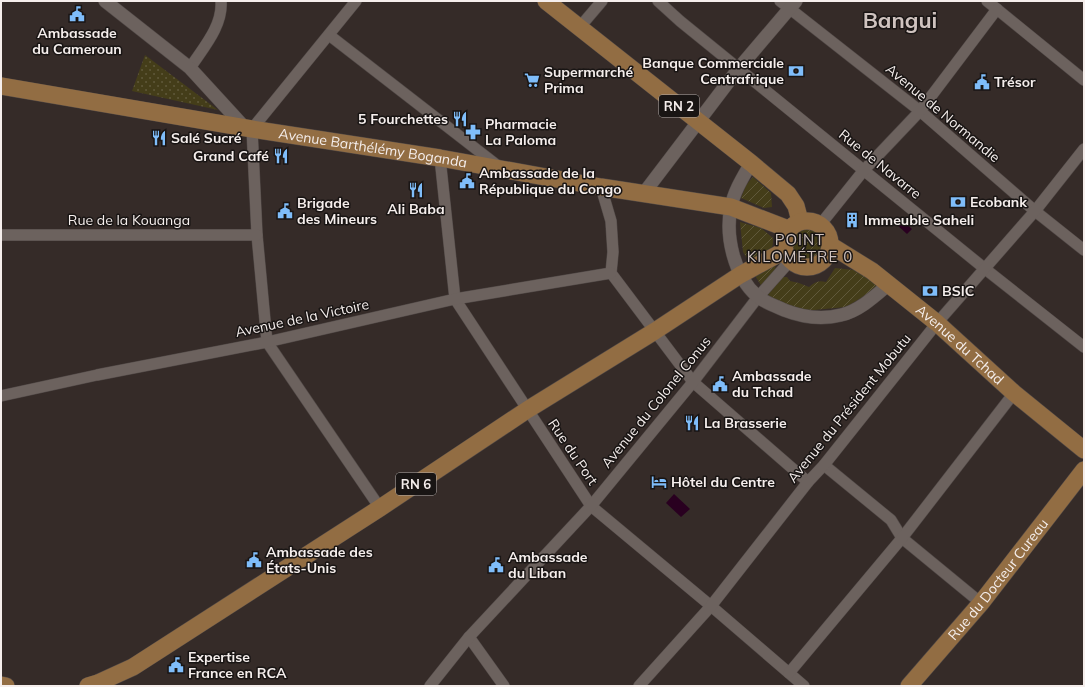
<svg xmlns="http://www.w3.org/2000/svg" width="1085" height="687" viewBox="0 0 1085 687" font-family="Mulish,sans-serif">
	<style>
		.park { fill: url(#park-dots) }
		.garden { fill: url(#garden-furrows) }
		.water { fill: #290020 }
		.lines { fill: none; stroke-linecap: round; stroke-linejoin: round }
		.minor-casing { stroke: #504846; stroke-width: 12 }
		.tertiary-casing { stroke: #504846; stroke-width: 14 }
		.primary-casing { stroke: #504846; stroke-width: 18 }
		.minor { stroke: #6c625e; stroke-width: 11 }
		.tertiary { stroke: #6c625e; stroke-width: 13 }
		.primary { stroke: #926d43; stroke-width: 17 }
		.labels { text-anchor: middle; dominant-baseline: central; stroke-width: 3; stroke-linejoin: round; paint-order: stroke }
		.shield { fill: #191514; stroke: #b3adab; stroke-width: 1 }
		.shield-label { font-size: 13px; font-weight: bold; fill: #f5eeec }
		.poi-label { font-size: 14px; font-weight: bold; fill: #f5eeec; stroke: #191514; text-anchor: start }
		.street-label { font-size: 14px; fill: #f5eeec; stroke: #191514 }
		.neighbourhood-label { font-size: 15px; letter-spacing: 1px; fill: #cfc3bf; stroke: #191514 }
		.town-label { font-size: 22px; font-weight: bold; fill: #cfc3bf; stroke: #191514 }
	</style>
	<defs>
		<pattern id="park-dots" width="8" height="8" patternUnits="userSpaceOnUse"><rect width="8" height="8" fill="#443d19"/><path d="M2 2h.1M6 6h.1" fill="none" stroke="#60593b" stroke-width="1.8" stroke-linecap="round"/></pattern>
		<pattern id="garden-furrows" width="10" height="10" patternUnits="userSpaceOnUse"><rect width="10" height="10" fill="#443d19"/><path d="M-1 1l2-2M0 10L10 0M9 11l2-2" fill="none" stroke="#60593b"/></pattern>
	</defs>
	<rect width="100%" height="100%" fill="#352b28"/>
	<path class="park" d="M 145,55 L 218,110 L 132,91 Z"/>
	<g class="garden">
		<path d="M 753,177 L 771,193 L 772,207 L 764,208 L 741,198 L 746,185 Z"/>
		<path d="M 740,222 L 761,228 L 773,238 C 774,254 764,257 751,265 L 743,252 Z"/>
		<circle cx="808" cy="243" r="16"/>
		<path d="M 775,265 L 776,271 L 762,287 L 754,274 Z"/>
		<path d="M 835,268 L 854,270 L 881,286 L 846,307 L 803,311 L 767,296 L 782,277 L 787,277 L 790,281 L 799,283 L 809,287 C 815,282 818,280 826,282 Z"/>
	</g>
	<g class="water">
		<path d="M 901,219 L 912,229 L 907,234 L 896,224 Z"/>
		<path d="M 674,494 L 690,509 L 681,517 L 666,503 Z"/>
	</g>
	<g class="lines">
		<g class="minor-casing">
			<g id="minor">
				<path d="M 356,1 L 252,129 L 257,235 L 267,342 L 380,508"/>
				<path d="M 658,1 L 680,21 L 984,268 L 1084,347"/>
				<path d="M 780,1 L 920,111 L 1035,211 L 1084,250"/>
				<path d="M 987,1 L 1084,80"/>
				<path d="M 579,28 L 602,1"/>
				<path d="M 329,35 L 498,166"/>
				<path d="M 190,68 C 203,48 223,26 221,1"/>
				<path d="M 440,158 L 455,299 L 591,506 L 711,606 L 804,686"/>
				<path d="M 601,187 L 611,221 L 613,252 L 611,273 L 693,382 L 808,482"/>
				<path d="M 820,225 L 864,170 L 920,111 L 997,9"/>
				<path d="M 1,235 L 257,235"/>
				<path d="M 1,396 L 97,375 L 267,342 L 455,299 L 611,273"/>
				<path d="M 824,465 L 891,520 L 902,538 L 981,603"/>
				<path d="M 469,637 L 504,686"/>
				<path d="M 789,673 L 902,538 L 1014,393"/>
				<path d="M 430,686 L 469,637 L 591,506 L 693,382 L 758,297 L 790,261"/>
				<path d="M 639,686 L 711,606 L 808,482 L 824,465 L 937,323 L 1035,211 L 1084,149"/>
			</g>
		</g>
		<g class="tertiary-casing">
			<g id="tertiary">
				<path d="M 105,1 L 190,68 L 245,128"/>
				<path d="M 751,163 C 743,177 734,191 731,207 C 725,236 734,276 757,296 C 765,303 776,306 784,310 C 802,317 822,320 841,315 C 859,311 875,296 889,284"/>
				<path d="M 644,193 L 739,68 L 796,1"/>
			</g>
		</g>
		<g class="primary-casing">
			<g id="primary">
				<path d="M 546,1 L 751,163 L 788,194 L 796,206 L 800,221"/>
				<path id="s1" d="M 1,86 L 252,129 L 440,158 L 601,187 L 731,207 L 788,229"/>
				<circle cx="807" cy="244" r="23"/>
				<path id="s2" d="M 830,245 L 872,271 L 937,323 L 1014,393 L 1084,450"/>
				<path d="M 1,685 L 6,686"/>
				<path d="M 88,686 L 98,683 L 133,667 L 380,508 L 527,410 L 655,331 L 740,275 L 784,251"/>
				<path id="s3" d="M 909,686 L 981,603 L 1084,470"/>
			</g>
		</g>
		<use href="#minor" class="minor"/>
		<use href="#tertiary" class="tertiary"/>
		<use href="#primary" class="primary"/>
	</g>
	<defs>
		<g id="civic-bare" transform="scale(1.2)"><path d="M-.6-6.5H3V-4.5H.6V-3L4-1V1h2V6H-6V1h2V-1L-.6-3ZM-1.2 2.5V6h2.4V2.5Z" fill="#7fbdfa" stroke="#191514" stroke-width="2.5" paint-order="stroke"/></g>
		<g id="bank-bare" transform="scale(1.2)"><path d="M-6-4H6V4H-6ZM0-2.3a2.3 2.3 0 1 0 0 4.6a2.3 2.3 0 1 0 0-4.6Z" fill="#7fbdfa" stroke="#191514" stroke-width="2.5" paint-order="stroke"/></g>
		<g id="supermarket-bare" transform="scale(1.2)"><path d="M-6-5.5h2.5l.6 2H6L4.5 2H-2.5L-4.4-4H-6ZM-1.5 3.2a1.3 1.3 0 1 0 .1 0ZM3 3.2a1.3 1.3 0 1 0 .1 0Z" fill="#7fbdfa" stroke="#191514" stroke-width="2.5" paint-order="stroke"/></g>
		<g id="restaurant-bare" transform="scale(1.2)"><path d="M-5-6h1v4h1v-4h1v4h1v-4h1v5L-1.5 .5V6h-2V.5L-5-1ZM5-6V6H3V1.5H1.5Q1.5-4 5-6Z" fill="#7fbdfa" stroke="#191514" stroke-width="2.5" paint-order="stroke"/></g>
		<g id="pharmacy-bare" transform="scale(1.2)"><path d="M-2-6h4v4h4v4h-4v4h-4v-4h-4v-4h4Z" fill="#7fbdfa" stroke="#191514" stroke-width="2.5" paint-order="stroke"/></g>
		<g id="building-bare" transform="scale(1.2)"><path d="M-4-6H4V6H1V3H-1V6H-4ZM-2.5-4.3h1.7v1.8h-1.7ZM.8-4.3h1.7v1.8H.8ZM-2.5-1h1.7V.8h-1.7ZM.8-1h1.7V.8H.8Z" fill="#7fbdfa" stroke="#191514" stroke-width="2.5" paint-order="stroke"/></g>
		<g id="hotel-bare" transform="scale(1.2)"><path d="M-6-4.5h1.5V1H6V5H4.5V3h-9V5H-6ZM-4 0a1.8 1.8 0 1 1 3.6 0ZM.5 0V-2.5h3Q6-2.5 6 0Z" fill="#7fbdfa" stroke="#191514" stroke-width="2.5" paint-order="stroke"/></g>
	</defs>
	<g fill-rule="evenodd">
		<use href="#civic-bare" x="77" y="14"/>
		<use href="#bank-bare" x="796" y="71"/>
		<use href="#supermarket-bare" x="532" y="80"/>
		<use href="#civic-bare" x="982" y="82"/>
		<use href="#restaurant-bare" x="460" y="119"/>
		<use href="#pharmacy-bare" x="473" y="132"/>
		<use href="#restaurant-bare" x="159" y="138"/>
		<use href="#restaurant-bare" x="281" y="156"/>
		<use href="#civic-bare" x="467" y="181"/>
		<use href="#restaurant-bare" x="416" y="190"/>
		<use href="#bank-bare" x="958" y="202"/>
		<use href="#civic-bare" x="285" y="211"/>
		<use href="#building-bare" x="852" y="220"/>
		<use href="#bank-bare" x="930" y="291"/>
		<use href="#civic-bare" x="720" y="384"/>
		<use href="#restaurant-bare" x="692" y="423"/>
		<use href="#hotel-bare" x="659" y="482"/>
		<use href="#civic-bare" x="254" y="560"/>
		<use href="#civic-bare" x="496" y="565"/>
		<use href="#civic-bare" x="176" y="665"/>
	</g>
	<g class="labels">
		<g class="shield">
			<rect x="659" y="95" width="40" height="22" rx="3"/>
			<rect x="396" y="473" width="40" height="22" rx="3"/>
		</g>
		<g class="shield-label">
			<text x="679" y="106">RN 2</text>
			<text x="416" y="484">RN 6</text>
		</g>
		<g class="poi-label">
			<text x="77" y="33" text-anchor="middle">Ambassade<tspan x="77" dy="16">du Cameroun</tspan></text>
			<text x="784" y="63" text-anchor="end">Banque Commerciale<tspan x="784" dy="16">Centrafrique</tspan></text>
			<text x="544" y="72">Supermarché<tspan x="544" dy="16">Prima</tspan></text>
			<text x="994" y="82">Trésor</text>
			<text x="448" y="119" text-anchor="end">5 Fourchettes</text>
			<text x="485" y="124">Pharmacie<tspan x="485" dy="16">La Paloma</tspan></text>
			<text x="171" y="138">Salé Sucré</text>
			<text x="269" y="156" text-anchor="end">Grand Café</text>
			<text x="479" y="173">Ambassade de la<tspan x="479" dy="16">République du Congo</tspan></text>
			<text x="970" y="202">Ecobank</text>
			<text x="297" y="203">Brigade<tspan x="297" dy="16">des Mineurs</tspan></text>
			<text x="416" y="209" text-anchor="middle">Ali Baba</text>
			<text x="864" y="220">Immeuble Saheli</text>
			<text x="942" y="291">BSIC</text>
			<text x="732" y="376">Ambassade<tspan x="732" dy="16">du Tchad</tspan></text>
			<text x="704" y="423">La Brasserie</text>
			<text x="671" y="482">Hôtel du Centre</text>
			<text x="266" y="552">Ambassade des<tspan x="266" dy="16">États-Unis</tspan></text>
			<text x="508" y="557">Ambassade<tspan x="508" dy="16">du Liban</tspan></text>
			<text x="188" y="657">Expertise<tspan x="188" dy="16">France en RCA</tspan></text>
		</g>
		<g class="street-label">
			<text transform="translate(943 113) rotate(40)">Avenue de Normandie</text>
			<text stroke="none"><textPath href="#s1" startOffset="377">Avenue Barthélémy Boganda</textPath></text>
			<text transform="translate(880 164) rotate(39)">Rue de Navarre</text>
			<text x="129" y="220">Rue de la Kouanga</text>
			<text transform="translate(302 318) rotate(-12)">Avenue de la Victoire</text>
			<text stroke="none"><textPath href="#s2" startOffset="164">Avenue du Tchad</textPath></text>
			<text transform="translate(656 402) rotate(-51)">Avenue du Colonel Conus</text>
			<text transform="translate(849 408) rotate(-51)">Avenue du Président Mobutu</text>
			<text transform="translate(573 452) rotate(56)">Rue du Port</text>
			<text stroke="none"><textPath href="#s3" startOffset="139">Rue du Docteur Cureau</textPath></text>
		</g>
		<g class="neighbourhood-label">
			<text x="800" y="239">POINT<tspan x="800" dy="17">KILOMÉTRE 0</tspan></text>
		</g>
		<g class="town-label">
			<text x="900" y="20">Bangui</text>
		</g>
	</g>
	<rect width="1085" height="687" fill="none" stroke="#f5eeec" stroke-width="4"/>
</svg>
